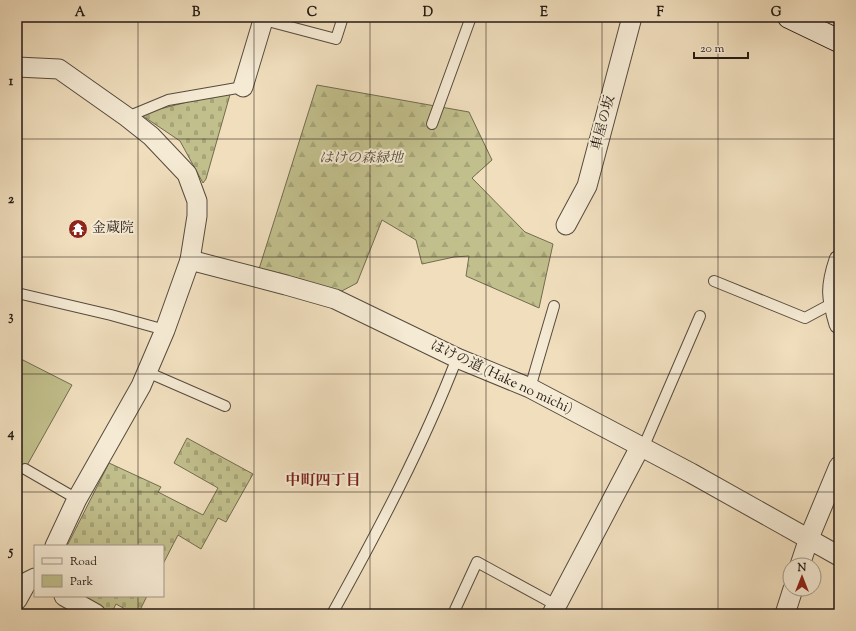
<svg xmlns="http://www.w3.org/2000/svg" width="856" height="631" viewBox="0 0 856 631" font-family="'Sorts Mill Goudy','Noto Serif JP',serif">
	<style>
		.green { fill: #c1bf8c; stroke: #726c50 }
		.forest { fill: url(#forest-firs); stroke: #726c50 }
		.cemetery { fill: url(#cemetery-stones); stroke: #726c50 }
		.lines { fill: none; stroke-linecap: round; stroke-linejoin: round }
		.service-casing { stroke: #574b3e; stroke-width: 12 }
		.minor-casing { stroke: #574b3e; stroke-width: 21 }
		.secondary-casing { stroke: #241a13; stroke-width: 24 }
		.service { stroke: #f5ead4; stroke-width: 10 }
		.minor { stroke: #f5ead4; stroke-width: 19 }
		.secondary { stroke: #f5ead4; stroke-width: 22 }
		.grid { fill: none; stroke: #241a13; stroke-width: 1; stroke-opacity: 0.55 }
		.labels { text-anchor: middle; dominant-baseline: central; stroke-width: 4; stroke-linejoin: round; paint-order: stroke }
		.street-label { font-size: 14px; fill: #241a13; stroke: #f5ead4 }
		.park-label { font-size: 14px; font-style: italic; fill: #534c37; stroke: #f5ead4 }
		.poi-label { font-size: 14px; fill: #241a13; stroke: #f5ead4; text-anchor: start }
		.neighbourhood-label { font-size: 15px; font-weight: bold; fill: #7a1f14; stroke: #f5ead4 }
		.neatline { fill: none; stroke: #241a13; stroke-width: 1.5 }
		.grid-label { font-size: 13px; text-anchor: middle; font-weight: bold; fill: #241a13 }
	</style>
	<defs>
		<pattern id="forest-firs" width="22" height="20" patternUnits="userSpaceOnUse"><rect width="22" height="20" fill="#c1bf8c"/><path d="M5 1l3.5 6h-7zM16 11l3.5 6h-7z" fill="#a6a478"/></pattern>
		<pattern id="cemetery-stones" width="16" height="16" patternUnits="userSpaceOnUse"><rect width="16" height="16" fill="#c1bf8c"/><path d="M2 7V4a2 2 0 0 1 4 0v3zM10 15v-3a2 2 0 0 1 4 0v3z" fill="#a6a478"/></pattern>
	</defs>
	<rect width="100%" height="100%" fill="#f0debd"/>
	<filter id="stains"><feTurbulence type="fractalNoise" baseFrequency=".005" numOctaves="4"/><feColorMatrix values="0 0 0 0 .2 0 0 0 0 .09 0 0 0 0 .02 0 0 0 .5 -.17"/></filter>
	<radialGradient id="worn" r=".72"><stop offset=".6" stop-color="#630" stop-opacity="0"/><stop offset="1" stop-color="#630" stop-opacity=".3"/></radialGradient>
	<path class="green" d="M 17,357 L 72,385 L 25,469 L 20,473 L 17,471 Z"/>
	<path class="forest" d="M 317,85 L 469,112 L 492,160 L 472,178 L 525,232 L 553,244 L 539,308 L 466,276 L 469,256 L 454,257 L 422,264 L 416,240 L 382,220 L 357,283 L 338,293 L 300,279 L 259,269 Z"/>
	<g class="cemetery">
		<path d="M 231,91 L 206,179 L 203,183 L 180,141 L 140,114 Z"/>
		<path d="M 187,438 L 253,474 L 226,522 L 218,518 L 201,549 L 178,535 L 163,564 L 163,546 L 67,546 L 109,463 L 161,487 L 158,492 L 203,515 L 218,488 L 174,463 Z"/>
		<path d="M 76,596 L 147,596 L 138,614 L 123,614 L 125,609 L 116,604 L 111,614 L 110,614 Z"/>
	</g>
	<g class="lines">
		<g class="service-casing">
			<g id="service">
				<path d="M 264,20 L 336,39 L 343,17"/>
				<path d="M 127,117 L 168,100 L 243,87"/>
				<path d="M 432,124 L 471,17"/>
				<path d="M 714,281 L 805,318 L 833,303"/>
				<path d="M 17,293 L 111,315 L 165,330"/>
				<path d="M 147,372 L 225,406"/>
				<path d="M 530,388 L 554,306"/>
				<path d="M 643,448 L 700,316"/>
				<path d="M 25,469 L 77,499"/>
				<path d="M 332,614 C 378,531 423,446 457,358"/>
				<path d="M 453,614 L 477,562 L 556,605"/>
			</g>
		</g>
		<g class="minor-casing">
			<g id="minor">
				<path d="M 17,67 L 59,69 L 127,117 L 151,136 L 187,174 L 197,201 L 197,216 L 190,260 L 165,330 L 141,386 L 77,499 L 55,546"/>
				<path d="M 243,87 L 264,17"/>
				<path d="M 566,225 L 587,186 L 632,17"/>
				<path d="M 190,260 L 286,285 L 335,299 L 457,358 L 530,388 L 691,473 L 839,556"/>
				<path d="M 839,260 C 830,287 831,297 839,324"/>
				<path d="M 800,565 L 809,538 L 839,466"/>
				<path d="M 64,596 L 96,614"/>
				<path d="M 17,600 L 27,582 L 35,578"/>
				<path d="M 552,614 L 640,447"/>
				<path d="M 785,614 L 793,589"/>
			</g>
		</g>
		<g class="secondary-casing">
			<path id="secondary" d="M 789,17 L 839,41"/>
		</g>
		<use href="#service" class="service"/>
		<use href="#minor" class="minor"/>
		<use href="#secondary" class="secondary"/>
	</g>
	<path class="grid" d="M 138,17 L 138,546M 254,17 L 254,614M 370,17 L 370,614M 486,17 L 486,614M 602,17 L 602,614M 718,17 L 718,614M 17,139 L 839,139M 17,257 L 839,257M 17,374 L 839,374M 17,492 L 839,492M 138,596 L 138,614"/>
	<defs>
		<g id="temple-disc" transform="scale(1)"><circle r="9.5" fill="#8f2418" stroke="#f5ead4"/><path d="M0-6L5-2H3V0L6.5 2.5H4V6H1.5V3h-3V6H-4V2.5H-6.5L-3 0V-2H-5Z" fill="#fff"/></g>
	</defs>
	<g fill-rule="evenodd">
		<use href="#temple-disc" x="78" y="229"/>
	</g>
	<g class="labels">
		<g class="street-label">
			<text transform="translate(604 123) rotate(-75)">車屋の坂</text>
			<text transform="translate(501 378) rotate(25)">はけの道 (Hake no michi)</text>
		</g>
		<g class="park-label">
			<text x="361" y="159">はけの森緑地</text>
		</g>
		<g class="poi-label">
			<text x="92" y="229">金蔵院</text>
		</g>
		<g class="neighbourhood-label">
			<text x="323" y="481">中町四丁目</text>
		</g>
	</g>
	<rect width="856" height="631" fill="none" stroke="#f0debd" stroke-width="44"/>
	<rect x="34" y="545" width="130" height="52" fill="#f5ead4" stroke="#a19787"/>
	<rect x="42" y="558" width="20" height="6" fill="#f5ead4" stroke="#a19787"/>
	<text x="70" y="565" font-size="12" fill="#241a13">Road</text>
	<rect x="42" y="575" width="20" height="12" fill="#c1bf8c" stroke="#a19787"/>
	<text x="70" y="585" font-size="12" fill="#241a13">Park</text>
	<g transform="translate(802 577)"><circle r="19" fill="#f5ead4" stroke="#a19787"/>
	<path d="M0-3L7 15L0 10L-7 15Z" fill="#8f2418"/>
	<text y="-6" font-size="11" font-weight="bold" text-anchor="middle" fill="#241a13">N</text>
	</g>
	<path d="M694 52v6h54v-6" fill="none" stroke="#241a13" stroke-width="2"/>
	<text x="700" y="52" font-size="12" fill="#241a13" stroke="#f5ead4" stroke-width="3" paint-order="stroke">20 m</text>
	<rect x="22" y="22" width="812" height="587" class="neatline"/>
	<g class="grid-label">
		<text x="80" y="16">A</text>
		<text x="196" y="16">B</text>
		<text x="312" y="16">C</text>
		<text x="428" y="16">D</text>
		<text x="544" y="16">E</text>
		<text x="660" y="16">F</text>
		<text x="776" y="16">G</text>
		<text x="11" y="85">1</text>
		<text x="11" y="203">2</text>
		<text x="11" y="320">3</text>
		<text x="11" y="437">4</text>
		<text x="11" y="555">5</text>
	</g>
	<rect width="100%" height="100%" filter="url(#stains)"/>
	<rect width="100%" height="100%" fill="url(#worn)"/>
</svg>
